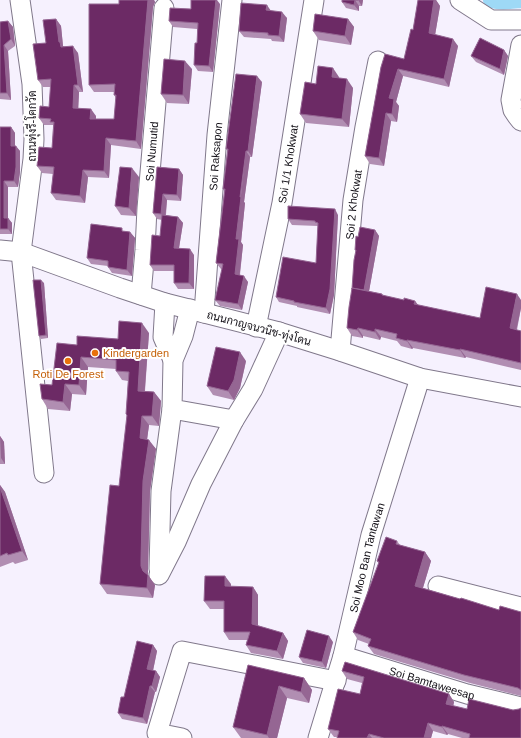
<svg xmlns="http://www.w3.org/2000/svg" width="521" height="738" viewBox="0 0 521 738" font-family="Helvetica,Sarabun,sans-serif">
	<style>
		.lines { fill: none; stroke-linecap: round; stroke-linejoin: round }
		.canal { stroke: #9ed9f6; stroke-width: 14 }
		.minor-casing { stroke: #80788b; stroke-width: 21 }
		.minor { stroke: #fff; stroke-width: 19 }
		.wall { fill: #b18eb2 }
		.shaded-wall { fill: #956693 }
		.building { fill: #6c2a65; stroke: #956693 }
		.food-dot { fill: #e8710a; stroke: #fff; stroke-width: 1.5 }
		.labels { text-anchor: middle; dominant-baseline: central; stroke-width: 4; stroke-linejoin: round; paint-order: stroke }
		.street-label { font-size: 11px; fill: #110e15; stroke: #fff }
		.food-label { font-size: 11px; fill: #c56008; stroke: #fff; text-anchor: start }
	</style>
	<rect width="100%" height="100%" fill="#f6f1fe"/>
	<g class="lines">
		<path class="canal" d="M 490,0 C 499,4 511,2 521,1"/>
		<g class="minor-casing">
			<g id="minor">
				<path d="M 20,0 L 32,84 L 34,139 L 33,159 L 21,252 L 44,473"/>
				<path d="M 460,0 L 491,20 L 521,20"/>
				<path d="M 521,45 L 511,100 L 513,110 L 517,116 L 521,121"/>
				<path d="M 0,250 L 21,252 L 120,288 L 165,303 L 279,332 L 340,351 L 420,378 L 521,397"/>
				<path id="s1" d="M 141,295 L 145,250 L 147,208 L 164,8"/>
				<path d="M 165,303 L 163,337 L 173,360"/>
				<path d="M 190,309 L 183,336 L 173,360 L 172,409 L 234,420"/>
				<path id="s2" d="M 204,313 L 217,135 L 232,0"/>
				<path id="s3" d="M 256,327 L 282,203 L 314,0"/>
				<path id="s4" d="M 340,351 L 353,200 L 365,127 L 378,61"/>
				<path d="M 159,569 L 161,491 L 172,409"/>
				<path d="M 159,575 L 176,542 L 201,484 L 234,420 L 253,389 L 279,332"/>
				<path d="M 438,586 L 521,607"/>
				<path id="s5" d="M 343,656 L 467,694 L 521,707"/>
				<path d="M 182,738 L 157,733 L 182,651 L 336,681"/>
				<path id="s6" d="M 318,738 L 343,656 L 371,535 L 420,378"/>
			</g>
		</g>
		<use href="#minor" class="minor"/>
	</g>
	<g class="wall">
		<path d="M 119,0 L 154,0 L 155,2 L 153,7 L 141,149 L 111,145 L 109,178 L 88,177 L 85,203 L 56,200 L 51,193 L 53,174 L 42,173 L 37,166 L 52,148 L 53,126 L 53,125 L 44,125 L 39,118 L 49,107 L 51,87 L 43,87 L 38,80 L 46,43 L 56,19 L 61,26 L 63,46 L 78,53 L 83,92 L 79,92 L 78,108 L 96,116 L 96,119 L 114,119 L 116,98 L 114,95 L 114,92 L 94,92 L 89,85 L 119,4 Z"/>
		<path d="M 342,0 L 363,0 L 362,6 L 359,6 L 359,11 L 346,8 L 342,2 Z"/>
		<path d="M 418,0 L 436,0 L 440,6 L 435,35 L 458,46 L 449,87 L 403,76 L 396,102 L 399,106 L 397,122 L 391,121 L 384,166 L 370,164 L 365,156 L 381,67 L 404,59 L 413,30 Z"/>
		<path d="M 220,4 L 213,72 L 198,71 L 194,65 L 197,43 L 197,29 L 173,27 L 169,21 L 191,9 Z"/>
		<path d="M 271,11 L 287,18 L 284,42 L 272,41 L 271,39 L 244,37 L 239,31 Z"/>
		<path d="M 348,19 L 354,27 L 351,45 L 319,40 L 313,31 Z"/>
		<path d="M 8,21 L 13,27 L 15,46 L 8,51 L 11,100 L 0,99 L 0,22 Z"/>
		<path d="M 504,50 L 508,56 L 504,75 L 476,62 L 471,56 Z"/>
		<path d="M 192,69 L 189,104 L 167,103 L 161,94 Z"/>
		<path d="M 339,77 L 339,78 L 353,88 L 349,127 L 306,123 L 300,114 L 316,84 Z"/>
		<path d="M 262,82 L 252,157 L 250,157 L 244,202 L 245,203 L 241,242 L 243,245 L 240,275 L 248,282 L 242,310 L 220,306 L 215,300 L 222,269 L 221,269 L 216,263 L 224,191 L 223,189 L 227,150 L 226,149 Z"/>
		<path d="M 11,127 L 15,133 L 15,146 L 20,151 L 20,172 L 18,187 L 8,187 L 8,218 L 12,223 L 12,234 L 0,234 L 0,145 Z"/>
		<path d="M 157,167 L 179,169 L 183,175 L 181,201 L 167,200 L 166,215 L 178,217 L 183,223 L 179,248 L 194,255 L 194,289 L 178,289 L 174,283 L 174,271 L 154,271 L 150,265 L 160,236 L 162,220 L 157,219 L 153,213 Z"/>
		<path d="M 139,177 L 136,216 L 121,215 L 115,206 Z"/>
		<path d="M 338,215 L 334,295 L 330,314 L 297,307 L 297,306 L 279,302 L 276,297 L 316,263 L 318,226 L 292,225 L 288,219 Z"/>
		<path d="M 375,230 L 379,236 L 369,291 L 382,294 L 384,296 L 404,300 L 415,301 L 418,305 L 480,318 L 521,300 L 521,308 L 517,330 L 521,331 L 521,370 L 466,357 L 465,358 L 413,348 L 412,349 L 401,346 L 397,341 L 381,337 L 380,340 L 363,336 L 363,338 L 352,336 L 347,328 L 352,290 L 356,251 L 355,250 L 358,237 Z"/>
		<path d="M 124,231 L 130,232 L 135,238 L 132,276 L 112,273 L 108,267 L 108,266 L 91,264 L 87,258 Z"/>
		<path d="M 44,283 L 48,338 L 41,339 L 39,336 Z"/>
		<path d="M 149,333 L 145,391 L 154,392 L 161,401 L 159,426 L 149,425 L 147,439 L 156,449 L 150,491 L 148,569 L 148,575 L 155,585 L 153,598 L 107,594 L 100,584 L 119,486 L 127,416 L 126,414 L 128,381 L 122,380 L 116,371 L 116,369 L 88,367 L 86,395 L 72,394 L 70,411 L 48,409 L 42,399 L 52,385 L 77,345 L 118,339 Z"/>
		<path d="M 246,361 L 240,388 L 234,400 L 213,395 L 207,386 Z"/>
		<path d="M 0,436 L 4,442 L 5,464 L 0,464 Z"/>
		<path d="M 0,485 L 5,492 L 28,560 L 15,564 L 13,562 L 0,567 Z"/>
		<path d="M 397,541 L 400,545 L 425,552 L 431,561 L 423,588 L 460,599 L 499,610 L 521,612 L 521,696 L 470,683 L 374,654 L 368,646 L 369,644 L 358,640 L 353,632 L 379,564 L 377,561 Z"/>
		<path d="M 231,584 L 231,587 L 253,587 L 258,595 L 258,626 L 283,633 L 288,641 L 283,659 L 251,653 L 246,645 L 247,640 L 229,640 L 224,632 L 224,609 L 210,609 L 204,601 Z"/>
		<path d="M 333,642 L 326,668 L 303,663 L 299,657 Z"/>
		<path d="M 153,645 L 157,651 L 153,671 L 156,671 L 160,677 L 156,692 L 155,692 L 147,724 L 122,719 L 118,713 L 124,697 Z"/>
		<path d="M 248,665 L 304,678 L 312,690 L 309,703 L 287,698 L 277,738 L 241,738 L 233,727 Z"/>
		<path d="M 342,671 L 449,694 L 454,702 L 453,706 L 521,738 L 462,738 L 448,734 L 447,735 L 433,731 L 431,738 L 337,738 L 337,737 L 334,737 L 328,729 L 360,694 L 362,683 L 347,679 Z"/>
	</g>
	<g class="shaded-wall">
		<path d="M 148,0 L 154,0 L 155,2 L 153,7 L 141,149 L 136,141 Z"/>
		<path d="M 216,0 L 217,0 L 220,4 L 213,72 L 209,66 Z"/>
		<path d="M 355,0 L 359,6 L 359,11 L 354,5 Z"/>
		<path d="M 358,0 L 363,0 L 362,6 Z"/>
		<path d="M 434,0 L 436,0 L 440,6 L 434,41 L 429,33 Z"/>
		<path d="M 267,5 L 271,11 L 266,10 Z"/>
		<path d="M 282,12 L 287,18 L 284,42 L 279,36 Z"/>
		<path d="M 56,19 L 61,26 L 63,46 L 65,49 L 61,47 L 59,42 Z"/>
		<path d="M 348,19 L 354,27 L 351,45 L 345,36 Z"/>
		<path d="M 8,21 L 13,27 L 15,46 L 11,39 Z"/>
		<path d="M 453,39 L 458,46 L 449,87 L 444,79 Z"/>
		<path d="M 4,45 L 8,51 L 11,100 L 7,93 Z"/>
		<path d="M 73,46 L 78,53 L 83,92 L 78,85 Z"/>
		<path d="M 504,50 L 508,56 L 504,75 L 500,69 Z"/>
		<path d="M 185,61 L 192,69 L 189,104 L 183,95 Z"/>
		<path d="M 333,68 L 339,77 L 338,86 L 332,77 Z"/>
		<path d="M 398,69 L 403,76 L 396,102 L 399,106 L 397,122 L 392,114 L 389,98 Z"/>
		<path d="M 257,76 L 262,82 L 252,157 L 248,151 Z"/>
		<path d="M 347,79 L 353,88 L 349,127 L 342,119 Z"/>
		<path d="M 74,85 L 79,92 L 78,115 L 73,108 Z"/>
		<path d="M 91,109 L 96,116 L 96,126 L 90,119 Z"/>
		<path d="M 386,113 L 391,121 L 384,166 L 379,158 Z"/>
		<path d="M 11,127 L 15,133 L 15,151 L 11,146 Z"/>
		<path d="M 106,138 L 111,145 L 109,178 L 104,171 Z"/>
		<path d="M 16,146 L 20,151 L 20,172 L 18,187 L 14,181 Z"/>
		<path d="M 246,151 L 250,157 L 244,202 L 245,203 L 241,242 L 243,245 L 239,280 L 235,274 L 236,239 Z"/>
		<path d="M 132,168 L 139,177 L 136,216 L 129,208 Z"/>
		<path d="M 179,169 L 183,175 L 181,201 L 177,195 Z"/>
		<path d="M 83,170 L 88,177 L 85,203 L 80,196 Z"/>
		<path d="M 4,181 L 8,187 L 8,223 L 4,218 Z"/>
		<path d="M 163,194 L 167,200 L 165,220 L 161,214 Z"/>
		<path d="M 335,209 L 338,215 L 334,295 L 330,314 L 326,308 Z"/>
		<path d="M 178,217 L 183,223 L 178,254 L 174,248 Z"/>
		<path d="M 8,218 L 12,223 L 12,234 L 8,229 Z"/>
		<path d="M 375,230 L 379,236 L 368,297 L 364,291 Z"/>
		<path d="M 130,232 L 135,238 L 132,276 L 127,270 Z"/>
		<path d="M 190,249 L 194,255 L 194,289 L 189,283 Z"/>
		<path d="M 244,276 L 248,282 L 242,310 L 238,304 Z"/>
		<path d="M 41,280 L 44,283 L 48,338 L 46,335 Z"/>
		<path d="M 517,294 L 521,300 L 521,308 L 515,336 L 510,328 Z"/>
		<path d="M 415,301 L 421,309 L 414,304 Z"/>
		<path d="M 142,323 L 149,333 L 144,400 L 138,391 Z"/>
		<path d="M 358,328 L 363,336 L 363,338 L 357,330 Z"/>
		<path d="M 375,329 L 381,337 L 380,340 L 375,332 Z"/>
		<path d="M 407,340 L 413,348 L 412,349 L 407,341 Z"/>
		<path d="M 460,349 L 466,357 L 465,358 L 460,350 Z"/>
		<path d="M 240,352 L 246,361 L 240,388 L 234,400 L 228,391 Z"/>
		<path d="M 81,357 L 88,367 L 86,395 L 79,385 Z"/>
		<path d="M 65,384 L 72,394 L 70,411 L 63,402 Z"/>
		<path d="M 154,392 L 161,401 L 159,426 L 152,416 Z"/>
		<path d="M 142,416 L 149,425 L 146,448 L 140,438 Z"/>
		<path d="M 0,436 L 4,442 L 5,464 L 1,458 Z"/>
		<path d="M 149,440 L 156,449 L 150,491 L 148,569 L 148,575 L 155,585 L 153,598 L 147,588 L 141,566 L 143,481 Z"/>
		<path d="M 0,485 L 5,492 L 28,560 L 22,551 L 0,487 Z"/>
		<path d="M 425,552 L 431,561 L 421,594 L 415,586 Z"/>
		<path d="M 225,576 L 231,584 L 230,594 L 225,586 Z"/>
		<path d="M 253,587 L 258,595 L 258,632 L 252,624 Z"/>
		<path d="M 283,633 L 288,641 L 283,659 L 277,651 Z"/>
		<path d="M 329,636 L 333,642 L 326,668 L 322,662 Z"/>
		<path d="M 153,645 L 157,651 L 152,675 L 147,669 Z"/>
		<path d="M 156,671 L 160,677 L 156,692 L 152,686 Z"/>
		<path d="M 304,678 L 312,690 L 309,703 L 301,692 Z"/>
		<path d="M 150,686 L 155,692 L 147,724 L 143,718 Z"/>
		<path d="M 279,686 L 287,698 L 277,738 L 269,738 L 267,735 Z"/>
		<path d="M 449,694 L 454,702 L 452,712 L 446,704 Z"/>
		<path d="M 428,723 L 433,731 L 431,738 L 424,738 Z"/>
		<path d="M 442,726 L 448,734 L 447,735 L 442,727 Z"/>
		<path d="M 369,734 L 372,738 L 367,738 Z"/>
	</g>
	<g class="building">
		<path d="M 119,0 L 148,0 L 136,141 L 106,138 L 104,171 L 83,170 L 80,196 L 51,193 L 54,167 L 37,166 L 39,147 L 52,148 L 54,122 L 50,122 L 51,119 L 39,118 L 40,106 L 49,107 L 51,79 L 38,80 L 33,44 L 46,43 L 43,20 L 56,19 L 59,42 L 60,42 L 61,47 L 73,46 L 78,85 L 74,85 L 73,108 L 91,109 L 90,119 L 114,119 L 116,95 L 114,95 L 115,84 L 89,85 L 89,4 L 119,4 Z"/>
		<path d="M 191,0 L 216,0 L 209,66 L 194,65 L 195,43 L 197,43 L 198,23 L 169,21 L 170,8 L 191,9 Z"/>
		<path d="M 342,0 L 358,0 L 355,0 L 354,5 L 342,2 Z"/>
		<path d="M 418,0 L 434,0 L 429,33 L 453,39 L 444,79 L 398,69 L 389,98 L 394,99 L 392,114 L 386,113 L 379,158 L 365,156 L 381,67 L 385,54 L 404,59 L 411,29 L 413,30 Z"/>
		<path d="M 241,3 L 267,5 L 266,10 L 282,12 L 279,36 L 268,35 L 268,33 L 239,31 Z"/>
		<path d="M 315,14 L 348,19 L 345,36 L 313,31 Z"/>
		<path d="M 8,21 L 11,39 L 4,45 L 7,93 L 0,93 L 0,22 Z"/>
		<path d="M 480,38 L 504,50 L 500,69 L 471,56 Z"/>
		<path d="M 164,59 L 185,61 L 183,95 L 161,94 Z"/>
		<path d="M 318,66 L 333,68 L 332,77 L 347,79 L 342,119 L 300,114 L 305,82 L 316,84 Z"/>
		<path d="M 236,74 L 257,76 L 248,151 L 246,151 L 240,197 L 241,197 L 236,239 L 239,239 L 235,274 L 244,276 L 238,304 L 215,300 L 223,264 L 216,263 L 225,189 L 223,189 L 228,149 L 226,149 Z"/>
		<path d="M 0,127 L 11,127 L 11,146 L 16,146 L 16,167 L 14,181 L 4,181 L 4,218 L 8,218 L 8,229 L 0,229 Z"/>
		<path d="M 120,167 L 132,168 L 129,208 L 115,206 Z"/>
		<path d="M 157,167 L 179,169 L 177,195 L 163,194 L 161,214 L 153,213 Z"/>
		<path d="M 288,206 L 335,209 L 330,289 L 326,308 L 294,302 L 294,301 L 276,297 L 283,257 L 316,263 L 318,223 L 315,222 L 315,221 L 288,219 Z"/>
		<path d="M 162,215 L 178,217 L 174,248 L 190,249 L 189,283 L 174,283 L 174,265 L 150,265 L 152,235 L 160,236 Z"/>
		<path d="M 91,224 L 122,228 L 122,231 L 130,232 L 127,270 L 108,267 L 108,261 L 87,258 Z"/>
		<path d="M 360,227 L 375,230 L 364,290 L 352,288 L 352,289 L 354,260 L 356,250 L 355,250 L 356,236 L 358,237 Z"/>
		<path d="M 33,280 L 41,280 L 46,335 L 39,336 Z"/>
		<path d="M 486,287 L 517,294 L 510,328 L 521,331 L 521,363 L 460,349 L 460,350 L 407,340 L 407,341 L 396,338 L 397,334 L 375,329 L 375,332 L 358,328 L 357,330 L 347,328 L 349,307 L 352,288 L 382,294 L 382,295 L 404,300 L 404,298 L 415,301 L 414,304 L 480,318 Z"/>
		<path d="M 119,321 L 142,323 L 138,391 L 154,392 L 152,416 L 142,416 L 140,438 L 149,440 L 143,481 L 141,559 L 141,566 L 143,571 L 148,575 L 147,588 L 100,584 L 110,485 L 119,486 L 127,415 L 126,414 L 129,372 L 116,371 L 116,360 L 81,357 L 79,385 L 65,384 L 63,402 L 42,399 L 40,384 L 52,385 L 57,343 L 77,345 L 77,336 L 118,339 Z"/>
		<path d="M 216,347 L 240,352 L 234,380 L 228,391 L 207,386 Z"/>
		<path d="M 0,487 L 22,551 L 8,555 L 7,553 L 0,556 Z"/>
		<path d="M 386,537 L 397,541 L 396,544 L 425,552 L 415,586 L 460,599 L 461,598 L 499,610 L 500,606 L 521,612 L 521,690 L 518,688 L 464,675 L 368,646 L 371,639 L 353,632 L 379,562 L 377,561 Z"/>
		<path d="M 205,576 L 225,576 L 225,586 L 253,587 L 252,624 L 283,633 L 277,651 L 246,645 L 250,632 L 224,632 L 224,601 L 204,601 Z"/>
		<path d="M 307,630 L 329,636 L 322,662 L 299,657 Z"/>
		<path d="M 137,641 L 153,645 L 147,669 L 156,671 L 152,686 L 150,686 L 143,718 L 118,713 L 121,697 L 124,697 Z"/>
		<path d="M 345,662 L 449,694 L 446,704 L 467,709 L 469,699 L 513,710 L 519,709 L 521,708 L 521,738 L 469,738 L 470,734 L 442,726 L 442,727 L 428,723 L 424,738 L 384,738 L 369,734 L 367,738 L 337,738 L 339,731 L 328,729 L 338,689 L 360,694 L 364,677 L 342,671 Z"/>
		<path d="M 248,665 L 304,678 L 301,692 L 279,686 L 267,735 L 233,727 Z"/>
	</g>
	<g class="food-dot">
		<circle cx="95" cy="353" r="4"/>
		<circle cx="68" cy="361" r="4"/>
	</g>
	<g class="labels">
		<g class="street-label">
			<text transform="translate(32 126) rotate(-90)">ถนนทุ่งรี-โคกวัด</text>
			<text stroke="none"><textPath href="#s1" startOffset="144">Soi Numutid</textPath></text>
			<text stroke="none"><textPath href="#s2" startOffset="157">Soi Raksapon</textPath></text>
			<text stroke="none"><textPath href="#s3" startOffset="166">Soi 1/1 Khokwat</textPath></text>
			<text stroke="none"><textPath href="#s4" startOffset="147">Soi 2 Khokwat</textPath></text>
			<text transform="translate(259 328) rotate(15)">ถนนกาญจนวนิช-ทุ่งโดน</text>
			<text stroke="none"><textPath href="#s6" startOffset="187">Soi Moo Ban Tantawan</textPath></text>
			<text stroke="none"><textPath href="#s5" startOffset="93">Soi Bamtaweesap</textPath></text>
		</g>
		<g class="food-label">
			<text x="103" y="353">Kindergarden</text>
			<text x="68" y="374" text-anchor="middle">Roti De Forest</text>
		</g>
	</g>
</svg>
